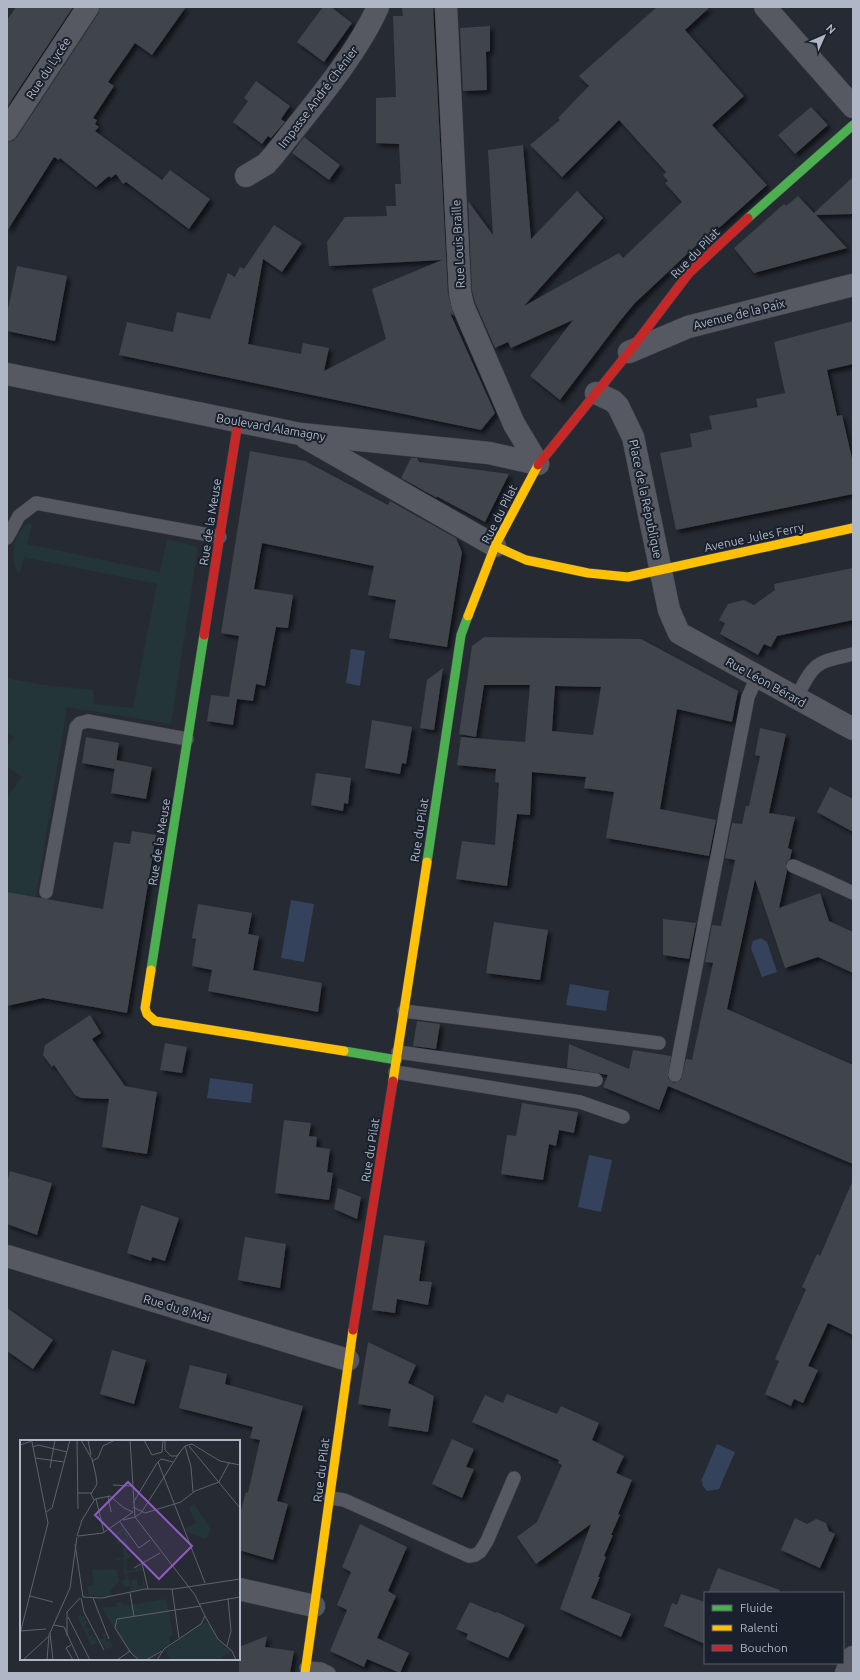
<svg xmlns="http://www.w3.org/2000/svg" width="860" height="1680" viewBox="0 0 860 1680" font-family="Ubuntu,sans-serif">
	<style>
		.green { fill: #243539 }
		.water { fill: #34425b }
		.building { fill: #40444b; fill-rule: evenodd; filter: url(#shadow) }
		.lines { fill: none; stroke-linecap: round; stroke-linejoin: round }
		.lane-casing { stroke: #44474e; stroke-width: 14 }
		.street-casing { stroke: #44474e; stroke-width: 23 }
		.fast-casing { stroke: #44474e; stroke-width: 10 }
		.slow-casing { stroke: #44474e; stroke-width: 10 }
		.jam-casing { stroke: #44474e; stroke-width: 10 }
		.lane { stroke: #565961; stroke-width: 13 }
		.street { stroke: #565961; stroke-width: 22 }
		.fast { stroke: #4caf50; stroke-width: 9 }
		.slow { stroke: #ffc107; stroke-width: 9 }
		.jam { stroke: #c62828; stroke-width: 9 }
		.labels { text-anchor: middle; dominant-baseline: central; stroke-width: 4; stroke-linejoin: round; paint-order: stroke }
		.street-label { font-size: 12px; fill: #afb6c5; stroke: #1a212d }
		.inset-road { fill: none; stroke: #5d636d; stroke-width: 1 }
		.view { fill: #8d5cc1; fill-opacity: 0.15; stroke: #8d5cc1; stroke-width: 2 }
		.inset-edge { fill: none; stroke: #afb6c5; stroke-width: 2 }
	</style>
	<defs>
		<filter id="shadow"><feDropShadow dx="3.5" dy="3.5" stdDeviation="2" flood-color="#0009"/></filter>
	</defs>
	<rect width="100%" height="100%" fill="#262b33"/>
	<path class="green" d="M 30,523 L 32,524 L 27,544 L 160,572 L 167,539 L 198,547 L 171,724 L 67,707 L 36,897 L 7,892 L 7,798 L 22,777 L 7,766 L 7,747 L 14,737 L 7,732 L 7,676 L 11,679 L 44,685 L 93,690 L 94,704 L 133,708 L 157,584 L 24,557 L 20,572 L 17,572 C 10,555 12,533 30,523 Z"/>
	<g class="water">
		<path d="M 351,649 L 365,651 L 360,686 L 346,683 Z"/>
		<path d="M 291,900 L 314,904 L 304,962 L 281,958 Z"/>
		<path d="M 761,938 L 767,942 L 777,972 L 762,977 L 751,948 L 753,941 Z"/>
		<path d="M 570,984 L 609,991 L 606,1011 L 566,1005 Z"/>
		<path d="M 210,1078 L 253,1084 L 251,1103 L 207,1098 Z"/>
		<path d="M 589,1155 L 612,1160 L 601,1212 L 578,1207 Z"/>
		<path d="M 717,1444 L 735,1452 L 719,1489 L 707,1491 L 702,1485 L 703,1482 L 701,1481 Z"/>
	</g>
	<g class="building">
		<path d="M 16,7 L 73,7 L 7,107 L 7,20 Z"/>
		<path d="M 100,7 L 186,7 L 152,55 L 135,43 L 108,82 L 114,86 L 93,118 L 97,120 L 95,124 L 99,127 L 95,131 L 162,180 L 170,170 L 210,199 L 189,229 L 126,182 L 123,184 L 116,174 L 111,178 L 109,176 L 96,187 L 60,158 L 59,160 L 54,157 L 7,231 L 7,142 L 13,141 L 17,137 L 98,14 Z"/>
		<path d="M 323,7 L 331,7 L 352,23 L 324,62 L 297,42 Z"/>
		<path d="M 402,7 L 433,7 L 448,294 L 454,316 L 450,313 L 495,413 L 481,430 L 119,355 L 127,322 L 173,332 L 177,312 L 210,319 L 228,273 L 235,277 L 240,267 L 244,269 L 274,225 L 302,243 L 282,272 L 263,259 L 248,344 L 301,354 L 303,343 L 329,348 L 324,371 L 386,339 L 372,289 L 442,260 L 329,266 L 327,242 L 345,217 L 387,216 L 386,206 L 396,206 L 395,184 L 401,184 L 399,144 L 376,143 L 376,98 L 396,97 L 393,16 L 403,16 Z"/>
		<path d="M 657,7 L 710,7 L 685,30 L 744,96 L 712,125 L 767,185 L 719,228 L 717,226 L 634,304 L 620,321 L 560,400 L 530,376 L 573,320 L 511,348 L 508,342 L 495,348 L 475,302 L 472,291 L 468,201 L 493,235 L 488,150 L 523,145 L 531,239 L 577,191 L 603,218 L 524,306 L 619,253 L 623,258 L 682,202 L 665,183 L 668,181 L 663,175 L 666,172 L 619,120 L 562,177 L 530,145 L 560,120 L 558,118 L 589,86 L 579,76 Z"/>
		<path d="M 490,26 L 490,51 L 486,52 L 487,90 L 463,91 L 460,28 Z"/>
		<path d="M 256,81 L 290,106 L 281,119 L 285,122 L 271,138 L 268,136 L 262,144 L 233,122 L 248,101 L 244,98 Z"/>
		<path d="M 811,107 L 828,125 L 795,154 L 778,135 Z"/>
		<path d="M 304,137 L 340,165 L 329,180 L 292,153 Z"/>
		<path d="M 853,177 L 853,214 L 816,215 L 847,248 L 754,273 L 734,248 L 784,204 L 786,206 L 798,196 L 814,213 Z"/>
		<path d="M 17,266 L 67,276 L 55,341 L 7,331 L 7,314 Z"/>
		<path d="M 853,321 L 853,364 L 827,370 L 837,416 L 842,415 L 853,463 L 853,494 L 676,530 L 660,453 L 692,447 L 690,434 L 712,429 L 709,416 L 758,407 L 756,399 L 785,393 L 774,342 Z"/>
		<path d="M 250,451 L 305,461 L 388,505 L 390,501 L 456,538 L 462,552 L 447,647 L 389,638 L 396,600 L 368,595 L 374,566 L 262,543 L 254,589 L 293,595 L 288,628 L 276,627 L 265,686 L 256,684 L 253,701 L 237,699 L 233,725 L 207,721 L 211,695 L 229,697 L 239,636 L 221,633 Z"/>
		<path d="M 411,458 L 417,458 L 419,462 L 509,474 L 485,522 L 436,496 L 437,498 L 401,478 Z"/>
		<path d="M 853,568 L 853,620 L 777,636 L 771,647 L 764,644 L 758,655 L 720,634 L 725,623 L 719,620 L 728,604 L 744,600 L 754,605 L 775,590 L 774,584 Z"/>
		<path d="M 484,637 L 641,639 L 738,691 L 732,722 L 677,709 L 660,809 L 716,820 L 709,856 L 606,838 L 614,792 L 584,788 L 586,777 L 532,772 L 530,815 L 517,814 L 507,886 L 456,879 L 462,841 L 495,845 L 499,783 L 495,782 L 496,769 L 457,765 L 461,737 L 525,742 L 530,685 L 484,685 L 476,737 L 459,734 L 472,646 ZM 555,686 L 601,687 L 593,735 L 552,731 Z"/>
		<path d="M 443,668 L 434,730 L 420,728 L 427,680 Z"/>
		<path d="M 372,720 L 412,727 L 406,764 L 402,763 L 400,774 L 365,768 Z"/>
		<path d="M 760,728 L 786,734 L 769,813 L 795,817 L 788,848 L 792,850 L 790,859 L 786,863 L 787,871 L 779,908 L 820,893 L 829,921 L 853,932 L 853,973 L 818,957 L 785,968 L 755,879 L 727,1009 L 853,1065 L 853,1164 L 668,1086 L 659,1110 L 603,1087 L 608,1075 L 567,1068 L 569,1044 L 629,1069 L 633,1050 L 671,1056 L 668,1078 L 674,1083 L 681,1080 L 686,1059 L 692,1060 L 713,963 L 705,962 L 712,925 L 721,926 L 735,860 L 725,858 L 732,823 L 742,824 L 746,806 L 749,806 L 760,756 L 755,755 Z"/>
		<path d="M 86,737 L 119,743 L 115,769 L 82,763 Z"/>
		<path d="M 116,760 L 152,767 L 146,799 L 111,793 Z"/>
		<path d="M 316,773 L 351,778 L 348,804 L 344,803 L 343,811 L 311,805 Z"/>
		<path d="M 830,787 L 853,799 L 853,832 L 817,812 Z"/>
		<path d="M 132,831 L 156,835 L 127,1013 L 43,998 L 7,1006 L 7,892 L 103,909 L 114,842 L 130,844 Z"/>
		<path d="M 198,904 L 252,913 L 248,934 L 259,936 L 253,970 L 322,983 L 318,1012 L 208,991 L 212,970 L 192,966 L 196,939 L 192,938 Z"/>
		<path d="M 663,919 L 696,923 L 689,959 L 663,955 Z"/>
		<path d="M 494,922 L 548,930 L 540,980 L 486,973 Z"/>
		<path d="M 90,1015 L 101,1033 L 92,1039 L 125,1086 L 157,1092 L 147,1154 L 102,1147 L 109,1099 L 81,1098 L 75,1095 L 54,1065 L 52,1067 L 43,1055 L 45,1045 Z"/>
		<path d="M 417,1021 L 440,1024 L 436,1049 L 413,1046 Z"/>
		<path d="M 165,1043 L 187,1047 L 182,1073 L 160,1070 Z"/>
		<path d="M 522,1103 L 578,1112 L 574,1133 L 559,1130 L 556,1146 L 549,1144 L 543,1180 L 501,1174 L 507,1135 L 516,1136 Z"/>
		<path d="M 284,1120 L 311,1123 L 309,1136 L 317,1137 L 316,1147 L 330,1149 L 327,1172 L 333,1173 L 329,1200 L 275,1193 Z"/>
		<path d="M 10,1171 L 52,1183 L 37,1235 L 7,1224 L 7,1182 Z"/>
		<path d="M 853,1180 L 853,1335 L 828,1323 L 808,1366 L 818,1370 L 803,1403 L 794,1399 L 791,1406 L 765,1394 L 779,1361 L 775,1359 L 806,1289 L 802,1287 L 817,1254 L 820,1256 Z"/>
		<path d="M 338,1188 L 361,1197 L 357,1219 L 334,1209 Z"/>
		<path d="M 141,1205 L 179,1218 L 165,1261 L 152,1257 L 151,1261 L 127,1253 Z"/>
		<path d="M 384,1235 L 425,1241 L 419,1281 L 432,1282 L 428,1305 L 397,1299 L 395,1313 L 372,1310 Z"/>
		<path d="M 245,1237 L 286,1244 L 280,1288 L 238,1280 Z"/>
		<path d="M 7,1308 L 53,1340 L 33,1369 L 7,1351 Z"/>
		<path d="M 368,1342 L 416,1365 L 408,1383 L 434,1396 L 428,1432 L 388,1426 L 391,1409 L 358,1404 Z"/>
		<path d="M 112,1350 L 146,1360 L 134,1404 L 100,1394 Z"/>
		<path d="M 190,1365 L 227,1374 L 225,1384 L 303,1406 L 277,1501 L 288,1504 L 273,1560 L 239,1550 L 239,1517 L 246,1492 L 248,1493 L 260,1440 L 250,1438 L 253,1427 L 179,1408 Z"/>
		<path d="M 507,1394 L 557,1414 L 561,1406 L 599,1423 L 592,1440 L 624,1456 L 616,1473 L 632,1480 L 618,1514 L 620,1515 L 611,1535 L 613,1535 L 604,1556 L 606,1557 L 598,1577 L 600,1577 L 591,1598 L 631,1614 L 621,1637 L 560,1609 L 591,1524 L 536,1564 L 517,1537 L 537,1522 L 562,1465 L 558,1463 L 559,1460 L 472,1422 L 485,1395 L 503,1403 Z"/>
		<path d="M 452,1439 L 474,1449 L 466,1467 L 474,1469 L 462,1498 L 432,1484 Z"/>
		<path d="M 795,1518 L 807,1524 L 816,1519 L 826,1523 L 829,1531 L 835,1534 L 820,1568 L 781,1550 Z"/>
		<path d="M 360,1524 L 407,1547 L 388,1591 L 396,1596 L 377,1638 L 409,1653 L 400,1673 L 367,1659 L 364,1667 L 330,1651 L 347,1610 L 337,1605 L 351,1572 L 342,1567 Z"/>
		<path d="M 718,1568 L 780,1590 L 779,1593 L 708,1593 Z"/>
		<path d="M 681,1594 L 705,1602 L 705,1644 L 664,1626 L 672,1603 L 677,1605 Z"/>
		<path d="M 470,1602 L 496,1613 L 497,1612 L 525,1625 L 508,1658 L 466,1639 L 468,1634 L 456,1629 Z"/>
		<path d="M 267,1636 L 265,1647 L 294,1651 L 290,1673 L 239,1673 L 239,1647 Z"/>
	</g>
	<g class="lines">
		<g class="lane-casing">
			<g id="lane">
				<path d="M 7,538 L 19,516 L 36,503 L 220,537"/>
				<path d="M 796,698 C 815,662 814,663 853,654"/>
				<path d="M 793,866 L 823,879 L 853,893"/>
				<path d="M 46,892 L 76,727 L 80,723 L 88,721 L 187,739"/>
				<path d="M 404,1011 L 659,1043"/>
				<path d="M 398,1052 L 596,1080"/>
				<path d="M 395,1072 L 580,1102 L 623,1117"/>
				<path d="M 675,1075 L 748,697 L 757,677"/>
				<path d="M 330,1498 L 344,1500 L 469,1556 L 475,1555 L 480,1552 L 487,1541 L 514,1478"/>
				<path d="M 306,1668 L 321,1669 L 329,1673"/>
			</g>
		</g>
		<g class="street-casing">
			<g id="street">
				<path d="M 446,7 L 460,293 L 463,306 L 514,424 L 538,464"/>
				<path d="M 765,7 L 853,107"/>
				<path d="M 7,130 L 88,7"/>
				<path d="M 246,176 L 266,164 L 274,155 C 309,110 355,58 378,7"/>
				<path d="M 629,352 L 688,327 L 853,285"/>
				<path d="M 7,374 L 300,434 L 489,453 L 538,464"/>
				<path d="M 596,393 L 613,401 L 618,406 L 633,437 L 669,610 L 679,633 L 853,729"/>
				<path d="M 306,438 L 495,546"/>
				<path d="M 7,1256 L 348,1360"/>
				<path d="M 239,1589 L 314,1606"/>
				<path d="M 846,1673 L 853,1657"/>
			</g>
		</g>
		<g class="fast-casing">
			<g id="fast">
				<path d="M 748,218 L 853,125"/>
				<path d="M 427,862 L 461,635 L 468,616"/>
				<path d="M 151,970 L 204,635"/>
				<path d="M 344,1051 L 397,1060"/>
			</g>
		</g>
		<g class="slow-casing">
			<g id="slow">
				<path d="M 495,546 L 526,560 L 588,573 L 628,577 L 853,528"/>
				<path d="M 468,616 L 495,546 L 538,465"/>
				<path d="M 151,970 L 145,1008 L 147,1014 L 155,1021 L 344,1051"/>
				<path d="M 393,1081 L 427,862"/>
				<path d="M 305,1673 L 353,1330"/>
			</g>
		</g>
		<g class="jam-casing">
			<g id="jam">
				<path d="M 538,465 L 629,352 L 689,273 L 748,218"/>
				<path d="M 204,635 L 238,422"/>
				<path d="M 353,1330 L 393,1081"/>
			</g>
		</g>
		<use href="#lane" class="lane"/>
		<use href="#street" class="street"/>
		<use href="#fast" class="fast"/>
		<use href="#slow" class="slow"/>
		<use href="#jam" class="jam"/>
	</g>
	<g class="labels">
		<g class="street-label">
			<text transform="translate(48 68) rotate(-57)">Rue du Lycée</text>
			<text transform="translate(318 97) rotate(-53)">Impasse André Chénier</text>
			<text transform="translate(458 244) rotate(-93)">Rue Louis Braille</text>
			<text transform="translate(695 253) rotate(-46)">Rue du Pilat</text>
			<text transform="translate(739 314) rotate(-14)">Avenue de la Paix</text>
			<text transform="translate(271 427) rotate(10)">Boulevard Alamagny</text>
			<text transform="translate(646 499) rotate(78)">Place de la République</text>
			<text transform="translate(499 514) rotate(-63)">Rue du Pilat</text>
			<text transform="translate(210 522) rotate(-81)">Rue de la Meuse</text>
			<text transform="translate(754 537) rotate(-12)">Avenue Jules Ferry</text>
			<text transform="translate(766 682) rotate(29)">Rue Léon Bérard</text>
			<text transform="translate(419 830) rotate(-81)">Rue du Pilat</text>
			<text transform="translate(159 842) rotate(-81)">Rue de la Meuse</text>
			<text transform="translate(370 1150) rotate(-81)">Rue du Pilat</text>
			<text transform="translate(177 1308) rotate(17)">Rue du 8 Mai</text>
			<text transform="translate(321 1470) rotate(-83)">Rue du Pilat</text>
		</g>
	</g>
	<g transform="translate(20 1440)">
		<rect width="220" height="220" fill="#262b33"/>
		<path d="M 174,64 L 191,90 L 186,99 L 167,92 L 166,88 L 176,83 L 169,68 ZM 103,88 L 109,96 L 105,99 L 110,107 L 106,111 L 111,117 L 105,120 L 107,131 L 115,130 L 122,125 L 123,130 L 107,133 L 110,145 L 112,145 L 111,140 L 117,139 L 117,145 L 125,147 L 123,145 L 122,134 L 126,148 L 111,151 L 110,146 L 105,147 L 101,142 L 107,138 L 103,131 L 105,125 L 103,119 L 98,120 L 98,122 L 95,118 L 104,118 L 103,109 L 106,108 L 102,101 L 97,105 L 97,99 L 101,100 L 107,97 L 103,91 L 97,96 L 96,93 ZM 97,129 L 99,141 L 90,151 L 92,156 L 69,156 L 67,146 L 74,145 L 72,130 ZM 146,159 L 153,195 L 149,196 L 150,204 L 127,219 L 118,219 L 108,211 L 82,168 L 97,166 L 96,163 L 103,162 L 104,166 ZM 60,175 L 66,177 L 63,181 L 66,181 L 66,178 L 67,181 L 65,187 L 72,190 L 68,192 L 69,196 L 72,196 L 73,192 L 74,195 L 71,199 L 75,197 L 77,203 L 71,205 L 57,176 ZM 186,178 L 197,198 L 211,212 L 201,217 L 202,220 L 152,220 L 145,210 L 187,181 L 184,181 ZM 86,193 L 87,202 L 90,200 L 93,206 L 88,210 L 79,200 L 84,198 L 83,195 L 78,197 Z" fill="#243539"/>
		<path class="inset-road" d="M 57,0 L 58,69M 61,0 L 72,19 L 76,36 L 77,44 L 71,54 L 74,60M 68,0 L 71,15M 124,0 L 132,15 L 142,12 L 143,0M 145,0 L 145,10 L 151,16 L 157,16 L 165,6 L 172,4 L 200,21 L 220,25M 0,5 L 15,0M 165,6 L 171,27 L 173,52M 169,6 L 220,68M 13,7 L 18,5 L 47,12M 15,18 L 44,22M 72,21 L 78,18 L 83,6 L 95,0M 138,22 L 185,143M 30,28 L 35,0M 93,45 L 112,46M 58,53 L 72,53M 88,56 L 91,72M 76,59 L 84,92M 113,63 L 137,23 L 141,19 L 153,22M 113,67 L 125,73 L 161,62 L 175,51 L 199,42 L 209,23M 26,72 L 32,68 L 50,0M 103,80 L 115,77 L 110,0M 100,82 L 119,108 L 130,100M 57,96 L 62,80 L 75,59 L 90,56 L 104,68 L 113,72M 58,96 L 83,93 L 113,72M 55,104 L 63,157M 122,123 L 128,149M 114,128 L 140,113M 152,149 L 159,198M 110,153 L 114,176M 10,156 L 33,162M 63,157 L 82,158 L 125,149 L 154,149 L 220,139M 61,158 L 64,172 L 84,210M 73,158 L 89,199M 180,164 L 220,157M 185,176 L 198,199 L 212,211 L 216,220M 48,177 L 70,220M 34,185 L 44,187 L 59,220M 0,191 L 26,189M 30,193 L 33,220M 0,194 L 28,83 L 12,2M 47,196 L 47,172 L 60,158M 51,205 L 46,208 L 53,220M 207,206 L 211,191 L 208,158M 3,220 L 29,196M 27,220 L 29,195 L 50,148 L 57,97M 97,220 L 110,211M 119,220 L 111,213 L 95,188 L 97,179 L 181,166M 126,220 L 142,211M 137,220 L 144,209 L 181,184 L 185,176 L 175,155 L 115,77 L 121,73 L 160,12"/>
		<path class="view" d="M 108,42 L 172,106 L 139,139 L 75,75 Z"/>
		<rect width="220" height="220" class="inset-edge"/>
	</g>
	<rect width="860" height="1680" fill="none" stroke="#afb6c5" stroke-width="16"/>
	<rect x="704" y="1592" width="140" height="72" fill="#1a212d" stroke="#565d6a"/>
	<rect x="712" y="1605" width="20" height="6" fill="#4caf50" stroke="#565d6a"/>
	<text x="740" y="1612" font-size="12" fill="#afb6c5">Fluide</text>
	<rect x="712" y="1625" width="20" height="6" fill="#ffc107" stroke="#565d6a"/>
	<text x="740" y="1632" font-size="12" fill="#afb6c5">Ralenti</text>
	<rect x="712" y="1645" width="20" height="6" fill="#c62828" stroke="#565d6a"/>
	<text x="740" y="1652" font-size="12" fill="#afb6c5">Bouchon</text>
	<g transform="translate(824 36) rotate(45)" stroke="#1a212d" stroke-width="3" paint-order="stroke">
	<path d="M0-3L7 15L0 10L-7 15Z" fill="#afb6c5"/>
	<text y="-6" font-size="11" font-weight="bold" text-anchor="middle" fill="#afb6c5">N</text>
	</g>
</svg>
